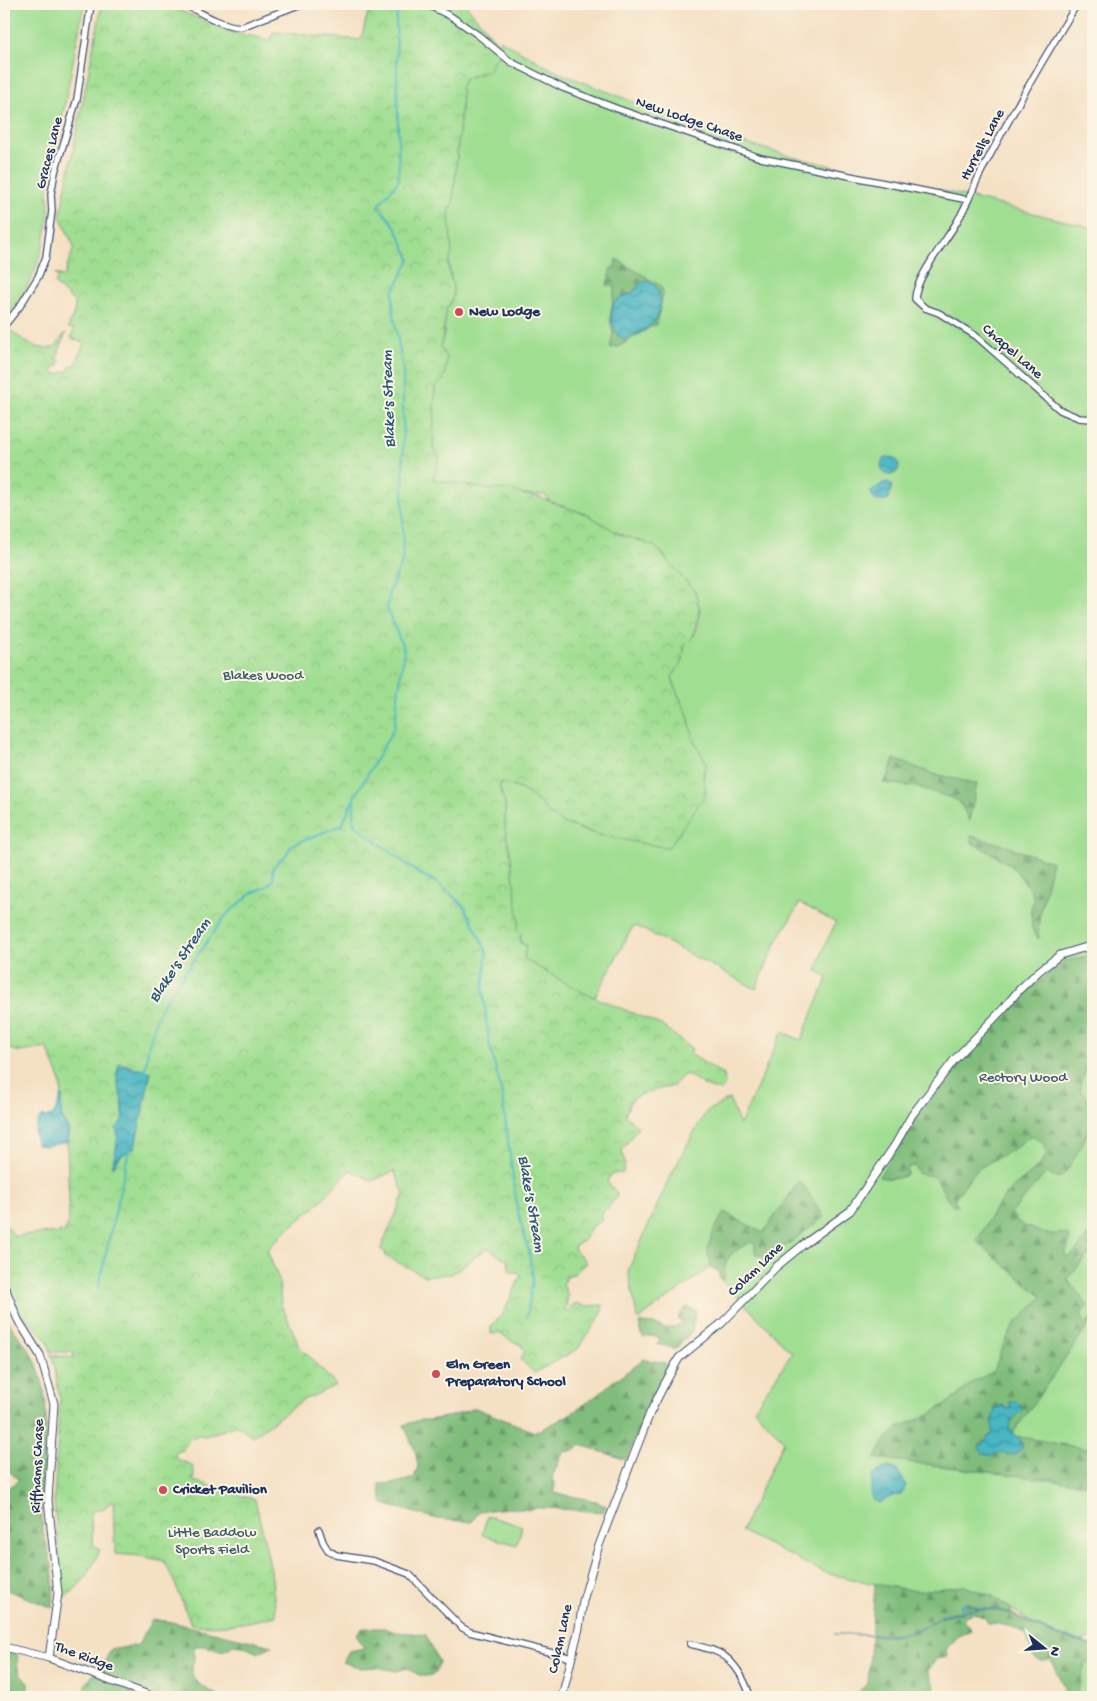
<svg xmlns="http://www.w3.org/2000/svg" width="1097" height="1701" viewBox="0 0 1097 1701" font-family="'Gochi Hand',sans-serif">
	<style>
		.grass { fill: #a0de92; stroke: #5e8678 }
		.forest { fill: url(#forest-firs); stroke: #4e766d; fill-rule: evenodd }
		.park { fill: url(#park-crowns); stroke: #5e8678 }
		.water { fill: url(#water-waves); stroke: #327290 }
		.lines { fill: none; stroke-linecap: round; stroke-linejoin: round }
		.stream { stroke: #48b6c3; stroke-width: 2 }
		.minor-casing { stroke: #3c4a6d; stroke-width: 8 }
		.tertiary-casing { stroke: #3c4a6d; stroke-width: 9 }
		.minor { stroke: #fff; stroke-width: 5.5 }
		.tertiary { stroke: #fff; stroke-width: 7 }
		.poi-dot { fill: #d1495b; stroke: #fcf5e5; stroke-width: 2 }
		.labels { text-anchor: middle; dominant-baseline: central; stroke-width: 4; stroke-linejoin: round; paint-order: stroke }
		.street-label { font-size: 15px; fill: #1b2f5e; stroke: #fcf5e5 }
		.poi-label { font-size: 15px; font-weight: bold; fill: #1b2f5e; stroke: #fcf5e5; text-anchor: start }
		.park-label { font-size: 15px; fill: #3c5b6b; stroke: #fcf5e5 }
		.water-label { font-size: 16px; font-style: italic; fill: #28587c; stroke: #fcf5e5 }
	</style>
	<defs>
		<pattern id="forest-firs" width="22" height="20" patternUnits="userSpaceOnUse" patternTransform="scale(1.25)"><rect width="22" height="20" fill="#80bd7c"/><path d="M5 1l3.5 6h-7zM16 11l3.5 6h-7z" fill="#689a69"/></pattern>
		<pattern id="park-crowns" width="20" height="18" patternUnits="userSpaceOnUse" patternTransform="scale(1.25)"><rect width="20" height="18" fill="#a0de92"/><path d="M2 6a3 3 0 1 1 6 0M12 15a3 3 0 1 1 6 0" fill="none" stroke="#89bf80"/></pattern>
		<pattern id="water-waves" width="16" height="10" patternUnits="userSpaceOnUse" patternTransform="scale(1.25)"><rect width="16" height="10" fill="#48b6c3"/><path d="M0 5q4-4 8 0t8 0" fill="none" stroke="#3b94a2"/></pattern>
	</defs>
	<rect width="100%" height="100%" fill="#fcf5e5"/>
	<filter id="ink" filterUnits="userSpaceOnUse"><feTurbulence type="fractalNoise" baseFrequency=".02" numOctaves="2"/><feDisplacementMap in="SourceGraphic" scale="10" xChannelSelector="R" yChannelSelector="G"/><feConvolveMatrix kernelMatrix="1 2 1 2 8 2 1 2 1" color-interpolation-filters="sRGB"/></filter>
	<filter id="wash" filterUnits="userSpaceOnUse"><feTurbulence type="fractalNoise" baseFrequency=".0096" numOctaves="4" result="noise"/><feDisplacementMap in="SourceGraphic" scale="20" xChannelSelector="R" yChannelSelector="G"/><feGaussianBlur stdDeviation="1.12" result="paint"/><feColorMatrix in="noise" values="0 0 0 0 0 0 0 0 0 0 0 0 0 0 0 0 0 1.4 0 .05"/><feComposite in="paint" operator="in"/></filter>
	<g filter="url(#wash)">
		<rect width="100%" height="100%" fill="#f4e0c3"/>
		<g class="grass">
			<path d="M 4,4 L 84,4 L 58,140 C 58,157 49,172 48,188 C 47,196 50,204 49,211 C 45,251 31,290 4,320 Z"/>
			<path d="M 499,39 L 555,71 L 720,136 L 793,157 L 948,192 L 1093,228 L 1093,1638 L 1081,1642 L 1055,1635 L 1038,1627 L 992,1596 L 916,1593 L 825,1573 L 741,1531 L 784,1441 L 754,1409 L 792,1353 L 720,1279 L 718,1271 L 711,1267 L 638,1320 L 628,1271 L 668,1181 L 691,1138 L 706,1112 L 729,1099 L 740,1125 L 782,1032 L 801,1040 L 828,977 L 817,971 L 825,944 L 836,923 L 800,903 L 777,941 L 756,989 L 636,926 L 632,928 L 595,997 L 582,994 L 524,959 L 526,945 L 521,944 L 521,934 L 517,929 L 511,857 L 505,829 L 505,804 L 500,789 L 500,782 L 521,789 L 538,801 L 549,814 L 579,829 L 600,835 L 623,838 L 694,809 L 706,794 L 703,777 L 706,763 L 694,740 L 687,713 L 677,693 L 672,677 L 683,660 L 684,646 L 693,637 L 698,626 L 700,610 L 695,592 L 660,551 L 645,542 L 629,538 L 612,530 L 588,515 L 550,502 L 545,495 L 524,495 L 512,490 L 487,489 L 433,480 L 439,457 L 433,447 L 435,387 L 440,347 L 444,335 L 446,308 L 453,289 L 448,259 L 448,213 L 453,202 L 462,95 L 458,90 L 465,78 L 488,71 L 502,48 Z"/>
			<path d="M 487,1516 L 522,1526 L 517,1545 L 482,1535 Z"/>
			<path d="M 1093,1651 L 1093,1697 L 1072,1697 L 1085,1664 Z"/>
		</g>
		<g class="forest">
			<path d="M 616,259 L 661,286 L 663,293 L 659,314 L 656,324 L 618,347 L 610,348 L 613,334 L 610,318 L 615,287 L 607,285 L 611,268 L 615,268 ZM 639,284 L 618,337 L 618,299 L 633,292 Z"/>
			<path d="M 894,759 L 934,774 L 977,784 L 969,821 L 961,804 L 957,800 L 918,787 L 883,783 L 889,774 Z"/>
			<path d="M 971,836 L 997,843 L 1052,862 L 1041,909 L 1038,928 L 1039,939 L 1034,934 L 1032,928 L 1031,908 L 1034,900 L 1031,891 L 1013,867 L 993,854 L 972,843 Z"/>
			<path d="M 1093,955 L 1093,1046 L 1087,1067 L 1081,1081 L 1080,1090 L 1093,1104 C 1093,1109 1094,1114 1093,1119 C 1092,1126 1067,1175 1061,1177 C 1055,1179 1050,1176 1047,1172 L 1011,1213 L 1017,1221 L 1024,1226 L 1046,1234 L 1067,1234 L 1070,1240 L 1065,1255 L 1067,1257 C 1076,1254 1081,1244 1087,1236 L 1093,1235 L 1093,1250 L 1067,1279 L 1088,1306 L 1082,1312 L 1082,1321 L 1085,1323 L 1092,1320 L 1013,1433 L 1009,1428 L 1011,1421 L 1022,1410 L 1022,1407 L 1015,1401 L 1010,1401 L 1011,1408 L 1007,1409 L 1005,1406 L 1001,1405 L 993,1433 L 981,1451 C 989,1458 993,1455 1003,1451 L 1006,1454 L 1014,1455 L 1022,1448 L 1022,1443 L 1016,1436 L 1093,1450 L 1093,1485 L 875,1458 L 887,1438 L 899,1427 L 929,1415 L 956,1397 L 974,1381 L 993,1372 L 1005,1342 L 1015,1324 L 1042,1297 L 976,1241 C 981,1235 983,1231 986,1224 C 990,1215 999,1203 1006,1195 C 1015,1183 1039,1171 1045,1157 C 1049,1147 1040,1139 1033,1136 L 1028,1137 L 1015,1148 L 981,1167 L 974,1173 L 954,1199 L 958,1206 C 943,1204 945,1187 935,1178 C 930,1174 924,1175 919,1174 L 916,1171 L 915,1166 L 908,1167 L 907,1174 C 898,1180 889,1179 879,1177 L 918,1114 L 951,1071 L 975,1046 L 1009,1008 L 1064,961 Z"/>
			<path d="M 799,1181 L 805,1187 L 824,1217 L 774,1255 L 763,1267 L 765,1258 L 755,1253 L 755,1244 L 750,1242 C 731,1254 724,1255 724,1280 L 720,1279 L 718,1271 L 711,1267 C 711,1261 709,1260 708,1255 C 705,1245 719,1222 724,1212 L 763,1233 Z"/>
			<path d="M 686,1307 L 691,1308 L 696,1311 L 692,1331 L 676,1349 L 657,1344 L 661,1341 L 658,1337 L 649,1336 L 643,1338 L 639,1323 L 654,1324 L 665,1328 L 671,1328 L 682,1324 L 678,1317 Z"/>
			<path d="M 4,1314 C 13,1332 30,1346 37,1365 C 57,1415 37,1469 42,1521 C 43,1536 49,1551 52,1566 C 54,1580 54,1594 53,1608 L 4,1589 L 4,1491 L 19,1480 L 4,1467 Z"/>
			<path d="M 643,1359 L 665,1363 L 667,1367 L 626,1460 L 581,1445 L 576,1450 L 563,1452 L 553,1475 L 552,1479 L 555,1484 L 554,1493 L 588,1499 L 606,1506 L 603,1512 L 547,1508 L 534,1508 L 529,1510 L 510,1508 L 479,1511 L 472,1522 L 438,1519 L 383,1504 L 379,1484 L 395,1483 L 414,1478 L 418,1466 L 415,1451 L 404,1425 L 419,1420 L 428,1420 L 452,1416 L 475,1408 L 535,1432 C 569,1417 591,1402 618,1377 L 619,1378 Z"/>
			<path d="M 875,1584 L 917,1591 L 964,1586 L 992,1596 L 1011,1609 L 1012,1614 L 1053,1635 L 1093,1646 L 1093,1661 L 1085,1664 L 1076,1697 L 1067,1697 L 1062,1683 L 1050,1659 C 1048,1660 1045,1661 1043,1661 C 1028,1662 1032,1639 1023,1633 C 1014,1627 999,1623 988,1623 L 985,1618 L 974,1613 L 964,1616 L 964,1622 L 970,1627 L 971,1631 L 958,1636 L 946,1650 L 947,1657 L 936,1659 L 931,1667 L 927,1670 L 935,1687 L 930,1697 L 853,1697 L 868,1683 Z"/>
			<path d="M 152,1619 L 171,1622 L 272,1646 L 258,1653 L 242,1646 L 233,1645 C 219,1658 211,1644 196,1646 L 193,1651 C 196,1662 192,1662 192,1671 C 192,1683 212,1692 221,1697 L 89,1697 L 85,1685 C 94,1672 105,1665 110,1650 L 138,1645 Z"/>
			<path d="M 363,1628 L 384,1628 L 395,1632 L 411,1633 L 426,1635 L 439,1662 L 436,1673 C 423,1679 419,1676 408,1668 L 396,1671 L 377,1667 L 361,1668 L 343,1662 L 349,1651 L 364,1648 L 356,1634 Z"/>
			<path d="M 4,1650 L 18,1655 C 16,1668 19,1674 28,1683 L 28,1697 L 4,1697 Z"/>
		</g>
		<path class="park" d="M 102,4 L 164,4 L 231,32 L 271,40 L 273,32 L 361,40 L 367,16 L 373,4 L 465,4 L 502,48 L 488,71 L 465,78 L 460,88 L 462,95 L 453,204 L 449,214 L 452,255 C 442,267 456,283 453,297 C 452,302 447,306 446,311 C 444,324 444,335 440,347 L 447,358 L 445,374 L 444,379 L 435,387 L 433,447 L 439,457 L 433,480 L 487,489 L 512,490 L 524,495 L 538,497 L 588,515 L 619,534 L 655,546 L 695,592 L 699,605 L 698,617 L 693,637 L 684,646 L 683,660 L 672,677 L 677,693 L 687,713 L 694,740 L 706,763 L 703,777 L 706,794 L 669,847 L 662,847 L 600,835 L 562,823 L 549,814 L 538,801 L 521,789 L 500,782 L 500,789 L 505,804 L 505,829 L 511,857 L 519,923 L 517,929 L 521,934 L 520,943 L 526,945 L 524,959 L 582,992 L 661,1025 L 692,1049 L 690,1054 L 724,1075 L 725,1086 L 722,1090 C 703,1089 700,1080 685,1074 L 673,1086 L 655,1090 L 639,1095 L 631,1100 L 625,1115 L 638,1127 L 622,1150 L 625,1164 L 623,1173 L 612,1174 L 610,1176 L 607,1182 L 617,1193 L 617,1196 L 608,1208 L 603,1211 L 601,1221 L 592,1226 L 582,1242 L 574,1247 L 575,1251 L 582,1257 L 586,1263 L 574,1274 L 568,1275 L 563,1284 L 568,1296 L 565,1311 L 568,1311 L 573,1305 L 577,1303 L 585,1306 L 603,1305 L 601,1315 L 578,1349 L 534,1373 L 520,1359 L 525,1351 L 520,1344 L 513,1342 L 500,1333 L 491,1334 L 491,1327 L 504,1312 L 521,1275 L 518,1272 L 510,1272 L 508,1261 L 487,1248 L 452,1274 L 425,1276 L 385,1256 L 386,1253 L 381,1250 L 381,1248 L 404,1194 L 394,1171 L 372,1181 L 350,1170 L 316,1206 L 287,1230 L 267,1250 L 279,1280 L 281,1304 L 300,1347 L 336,1385 L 311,1397 L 304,1399 L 253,1436 L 237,1425 L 206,1436 L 198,1435 L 187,1441 L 183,1450 L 176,1452 L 175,1457 C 186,1467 197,1458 193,1481 C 214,1486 234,1495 255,1499 L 271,1570 L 276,1616 C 250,1622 218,1629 191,1624 C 182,1603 175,1581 164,1561 L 141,1556 L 115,1554 L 113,1500 L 104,1508 L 91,1512 L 92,1536 L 94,1546 L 100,1550 C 91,1570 84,1584 65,1597 L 63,1596 L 54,1502 L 60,1399 L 53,1359 L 50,1353 L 52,1355 L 73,1358 L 74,1352 L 51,1352 L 47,1341 L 38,1330 L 14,1309 L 4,1278 L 4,1227 L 8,1227 L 14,1236 L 63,1232 L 65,1231 L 68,1222 L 69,1208 L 67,1142 L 69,1130 L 61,1115 L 62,1095 L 60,1079 L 47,1048 L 20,1052 L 4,1047 L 4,497 L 10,480 L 4,471 L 4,329 L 6,327 C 21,338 36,353 55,347 L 66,332 L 56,359 L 61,361 L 59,365 L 55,367 L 53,370 L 55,374 L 61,374 L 64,371 L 67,372 L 71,365 L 75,366 L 84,343 L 71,338 L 74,329 L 68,328 L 74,313 L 75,303 L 55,284 L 58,276 L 55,275 L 55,274 L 64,276 L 74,247 L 60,216 Z"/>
		<g class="water">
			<path d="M 647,281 C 664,285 663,310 654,322 C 648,329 635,334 627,339 L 622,339 C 612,332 607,309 617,300 C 621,297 627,296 632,293 C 638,288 638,282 647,281 Z"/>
			<circle cx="890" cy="466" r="9"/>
			<path d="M 887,482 L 892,485 L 888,500 L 878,501 L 875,500 L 870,492 L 883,483 Z"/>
			<path d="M 119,1063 L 151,1072 L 135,1147 L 121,1156 L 112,1168 L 118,1137 L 116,1128 C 130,1118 119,1093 117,1079 C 116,1073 118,1068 119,1063 Z"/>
			<path d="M 62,1095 L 61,1115 L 68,1130 L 67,1142 L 46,1146 L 37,1145 C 33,1135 34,1126 41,1117 L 53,1116 Z"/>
			<path d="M 1010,1401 L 1015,1401 L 1022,1407 L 1022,1410 L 1011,1421 L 1009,1428 L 1021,1440 L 1022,1448 L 1014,1455 L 1006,1454 L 1003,1452 C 993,1455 983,1459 979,1447 L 993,1433 L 992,1421 L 995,1409 L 998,1406 L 1004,1406 L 1007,1409 L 1011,1408 Z"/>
			<path d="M 888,1467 L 896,1469 L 906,1484 C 905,1487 904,1493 901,1495 C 899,1496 894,1495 893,1496 C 882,1499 883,1508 871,1498 C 872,1479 868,1474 888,1467 Z"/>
			<path d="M 970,1602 L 970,1604 L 980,1609 L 996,1609 L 1012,1614 L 1054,1634 L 1071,1638 L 1087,1644 L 1093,1645 L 1093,1646 L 1053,1635 L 1012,1614 L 993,1610 L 968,1610 L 960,1613 L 954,1613 L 940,1618 L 921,1629 L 891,1636 L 834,1634 L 891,1635 C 901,1634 912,1632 922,1628 C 932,1623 943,1613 954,1612 C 962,1611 970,1611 978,1609 L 968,1604 L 963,1609 L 960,1608 L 960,1606 L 966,1603 L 970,1603 Z"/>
		</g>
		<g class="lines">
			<g class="stream">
				<path d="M 354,800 L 354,824 L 418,873 L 438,883 L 464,906 L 487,952 L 483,990 L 489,1042 L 502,1095 L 517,1208 L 529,1252 L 533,1279 L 527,1316"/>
				<path d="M 145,1071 L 149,1044 L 160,1008 L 226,915 L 252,893 L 266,887 L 273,880 L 273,867 L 286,855 L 292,845 L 342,825 L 354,798 L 394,728 L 404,650 L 387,609 L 389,592 L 402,562 L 403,532 L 403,370 L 393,309 L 393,292 L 410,259 L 395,226 L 378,206 L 399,180 L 396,19 L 401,4"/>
				<path d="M 98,1289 L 129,1150"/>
			</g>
		</g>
	</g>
	<g filter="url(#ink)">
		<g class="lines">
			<g class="minor-casing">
				<g id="minor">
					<path d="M 184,4 C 201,13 222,26 241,27 L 301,4"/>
					<path d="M 426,4 L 452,17 L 478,35 L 511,62 L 563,88 L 618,109 L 761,158 L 968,200"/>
					<path d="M 1077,4 C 1043,59 1011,115 981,172 C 973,188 967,205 958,220 C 947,240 915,278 915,299 L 925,308 L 939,313 L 976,336 L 1060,410 L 1079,418 L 1093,419"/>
					<path d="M 4,326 L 20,306 L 38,277 L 46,257 L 52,211 L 51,194 L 55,172 L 77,99 L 91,4"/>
					<path d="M 319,1530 L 323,1542 L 328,1550 L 336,1555 L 374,1561 L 409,1574 L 461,1627 L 470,1632 L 572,1658"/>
					<path d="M 690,1644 C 702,1647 718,1650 728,1659 C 738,1668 747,1684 750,1697"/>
				</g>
			</g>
			<g class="tertiary-casing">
				<g id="tertiary">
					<path d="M 4,1285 L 18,1320 L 40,1355 L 54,1404 L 48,1500 L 58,1593 L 49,1658"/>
					<path d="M 4,1647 L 49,1658 L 154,1697"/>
					<path d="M 562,1697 L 579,1628 L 583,1601 L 598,1548 L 650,1413 L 663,1387 L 679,1358 L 722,1323 L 776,1267 L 804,1244 L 850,1211 L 895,1145 L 912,1115 L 955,1059 L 1004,1008 L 1019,990 L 1039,971 L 1060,955 L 1093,945"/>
				</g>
			</g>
			<use href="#minor" class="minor"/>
			<use href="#tertiary" class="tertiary"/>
		</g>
	</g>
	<g class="poi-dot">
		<circle cx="459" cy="312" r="5"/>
		<circle cx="436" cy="1374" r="5"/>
		<circle cx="163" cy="1490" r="5"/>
	</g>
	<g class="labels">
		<g class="street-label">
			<text transform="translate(689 120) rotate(19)">New Lodge Chase</text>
			<text transform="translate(983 145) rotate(-62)">Hurrells Lane</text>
			<text transform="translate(50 153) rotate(-76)">Graces Lane</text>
			<text transform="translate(1012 352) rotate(41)">Chapel Lane</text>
			<text transform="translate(756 1270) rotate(-44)">Colam Lane</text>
			<text transform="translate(38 1466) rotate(-88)">Riffhams Chase</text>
			<text transform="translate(561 1639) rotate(-78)">Colam Lane</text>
			<text transform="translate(84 1657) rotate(20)">The Ridge</text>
		</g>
		<g class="poi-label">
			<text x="469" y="312">New Lodge</text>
			<text x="446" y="1365">Elm Green<tspan x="446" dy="17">Preparatory School</tspan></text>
			<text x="173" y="1490">Cricket Pavilion</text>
		</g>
		<g class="park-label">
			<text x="263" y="676">Blakes Wood</text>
			<text x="1023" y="1078">Rectory Wood</text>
			<text x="212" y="1533">Little Baddow<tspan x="212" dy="17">Sports Field</tspan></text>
		</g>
		<g class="water-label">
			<text transform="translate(390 399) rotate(-92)">Blake's Stream</text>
			<text transform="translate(181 961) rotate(-56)">Blake's Stream</text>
			<text transform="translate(530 1204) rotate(80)">Blake's Stream</text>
		</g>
	</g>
	<rect width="1097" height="1701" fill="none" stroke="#fcf5e5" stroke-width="20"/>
	<g transform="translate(1044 1648) rotate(107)" stroke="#fcf5e5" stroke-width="4" paint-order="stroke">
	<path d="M0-4L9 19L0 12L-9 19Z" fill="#1b2f5e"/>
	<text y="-8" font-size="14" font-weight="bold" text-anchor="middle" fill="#1b2f5e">N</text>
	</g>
</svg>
